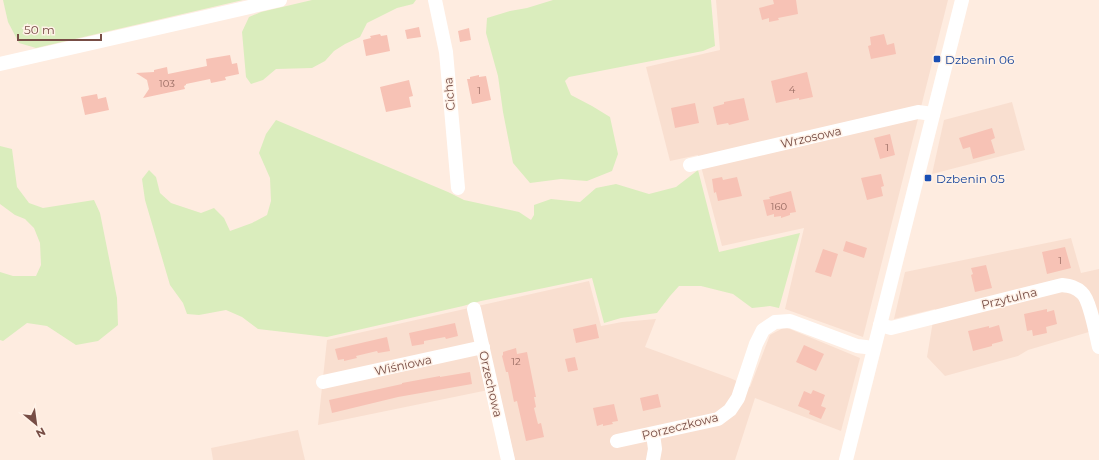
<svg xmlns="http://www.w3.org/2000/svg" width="1099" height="460" viewBox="0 0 1099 460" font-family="Montserrat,sans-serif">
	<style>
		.residential { fill: #f9dfd0 }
		.green { fill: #daedbd }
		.building { fill: #f7c2b5 }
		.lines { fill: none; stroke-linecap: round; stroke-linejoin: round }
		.minor { stroke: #fff; stroke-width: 14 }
		.transit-dot { fill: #1a4fb4; stroke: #fff2e8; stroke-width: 1.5 }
		.labels { text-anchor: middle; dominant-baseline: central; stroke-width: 3; stroke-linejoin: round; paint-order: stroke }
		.number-label { font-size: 10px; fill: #976a61 }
		.transit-label { font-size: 12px; fill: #164399; stroke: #fff2e8; text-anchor: start }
		.street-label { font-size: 12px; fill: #774d45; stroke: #fff2e8 }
	</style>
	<rect width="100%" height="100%" fill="#feece0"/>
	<g class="residential">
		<path d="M 716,0 L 948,0 L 863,337 L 785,309 L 804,228 L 722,246 L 698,155 L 670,161 L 646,67 L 720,50 Z"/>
		<path d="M 1012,102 L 1025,150 L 932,174 L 944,120 Z"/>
		<path d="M 1071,238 L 1081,273 L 1099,269 L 1099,329 L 1028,350 L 1018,356 L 945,376 L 927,357 L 935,309 L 894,319 L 905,272 Z"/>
		<path d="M 589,281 L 601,326 L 622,322 L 656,319 L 645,347 L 730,378 L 750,387 L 770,335 L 785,327 L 860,358 L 841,431 L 755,398 L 735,460 L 515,460 L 498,388 L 318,425 L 327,340 Z"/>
		<path d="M 298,430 L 305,460 L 213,460 L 211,448 Z"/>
	</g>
	<g class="green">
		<path d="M 3,0 L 243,0 L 36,48 L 19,43 L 8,22 Z"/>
		<path d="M 312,0 L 416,0 L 413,4 L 397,8 L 367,23 L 360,37 L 345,44 L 334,51 L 325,61 L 312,68 L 276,69 L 263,80 L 251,84 L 246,77 L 242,32 L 249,17 L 261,12 Z"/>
		<path d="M 553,0 L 711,0 L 715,46 L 703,51 L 569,77 L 565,81 L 571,95 L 592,106 L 610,117 L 618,154 L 612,171 L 587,181 L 561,179 L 530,183 L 513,163 L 503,112 L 498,76 L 486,33 L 487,18 L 510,11 L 527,8 Z"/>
		<path d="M 276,120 L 448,192 L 464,200 L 519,212 L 531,220 L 534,215 L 534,205 L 551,199 L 580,202 L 596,188 L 616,184 L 649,194 L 676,187 L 698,170 L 719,252 L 800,233 L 779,308 L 770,306 L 752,308 L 733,294 L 701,286 L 679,286 L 670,296 L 657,313 L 621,318 L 604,323 L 592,278 L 481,301 L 463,306 L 327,337 L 258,329 L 242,317 L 226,310 L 199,315 L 187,314 L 183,303 L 170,285 L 145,200 L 142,179 L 149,170 L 156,177 L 160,193 L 171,203 L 201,213 L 214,208 L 224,218 L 230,231 L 252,223 L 267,215 L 271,201 L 270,178 L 259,153 L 266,134 Z"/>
		<path d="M 0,146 L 12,149 L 17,187 L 29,203 L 43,208 L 94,200 L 100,213 L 117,298 L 118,325 L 98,341 L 76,345 L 47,326 L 27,323 L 3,341 L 0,340 L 0,272 L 13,276 L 36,276 L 41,265 L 40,243 L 34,228 L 25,219 L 15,215 L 0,204 Z"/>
	</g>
	<g class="building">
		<path d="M 773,0 L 796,0 L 798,14 L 778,18 L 779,20 L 769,22 L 769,18 L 762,20 L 759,8 L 774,4 Z"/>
		<path d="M 419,27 L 421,37 L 407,39 L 405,30 Z"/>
		<path d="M 469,28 L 471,40 L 460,42 L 458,31 Z"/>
		<path d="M 380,34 L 381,36 L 387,35 L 390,51 L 366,56 L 363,40 L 371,38 L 370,36 Z"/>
		<path d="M 884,34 L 887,45 L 894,43 L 896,54 L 871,59 L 868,46 L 871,45 L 870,37 Z"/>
		<path d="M 230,55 L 232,64 L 237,63 L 239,74 L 225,77 L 226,80 L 211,83 L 210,79 L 186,84 L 186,85 L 184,86 L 185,89 L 143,98 L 149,89 L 147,80 L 136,73 L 154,72 L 154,70 L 167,67 L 168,74 L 207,66 L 206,59 Z"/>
		<path d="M 807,72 L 813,97 L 799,100 L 799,98 L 776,103 L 771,81 Z"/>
		<path d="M 479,75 L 479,77 L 486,76 L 491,100 L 472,104 L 467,79 L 470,79 L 470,77 Z"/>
		<path d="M 409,80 L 413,96 L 409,97 L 411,107 L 386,112 L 380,87 Z"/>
		<path d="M 97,94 L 98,99 L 106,97 L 109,110 L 85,115 L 81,97 Z"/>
		<path d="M 744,98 L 749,120 L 729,125 L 728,123 L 717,125 L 713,107 L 724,104 L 724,102 Z"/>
		<path d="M 695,103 L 699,123 L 675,128 L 671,108 Z"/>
		<path d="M 992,128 L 995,138 L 991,140 L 995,153 L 973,159 L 970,147 L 963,149 L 959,138 Z"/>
		<path d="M 890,134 L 895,155 L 880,159 L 874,138 Z"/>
		<path d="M 881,174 L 884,186 L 881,187 L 883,196 L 867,200 L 861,178 Z"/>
		<path d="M 722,177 L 723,180 L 737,177 L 742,196 L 718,201 L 716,192 L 714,193 L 712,179 Z"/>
		<path d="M 791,191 L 796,212 L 790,213 L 790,215 L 781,218 L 781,216 L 774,217 L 774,214 L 767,216 L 763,200 L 770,199 L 769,197 Z"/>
		<path d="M 846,241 L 867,248 L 864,258 L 843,251 Z"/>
		<path d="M 1065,247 L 1071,268 L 1047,274 L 1042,252 Z"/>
		<path d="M 823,249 L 838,254 L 831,277 L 815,272 Z"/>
		<path d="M 986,265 L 992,288 L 975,292 L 971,275 L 973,274 L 971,268 Z"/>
		<path d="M 1047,309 L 1047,312 L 1054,310 L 1057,324 L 1046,327 L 1047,333 L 1033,336 L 1032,330 L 1027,331 L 1024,314 Z"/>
		<path d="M 455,323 L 458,336 L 446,339 L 445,337 L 424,341 L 424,344 L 412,346 L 409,333 Z"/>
		<path d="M 596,324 L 599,338 L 576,343 L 573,329 Z"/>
		<path d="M 999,325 L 1003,341 L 992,344 L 992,346 L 973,351 L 968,331 L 989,326 L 989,328 Z"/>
		<path d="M 387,337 L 390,351 L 378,353 L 377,351 L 356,356 L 357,358 L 344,361 L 344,359 L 338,360 L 335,349 Z"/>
		<path d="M 804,345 L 824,354 L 816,371 L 796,362 Z"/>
		<path d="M 516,348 L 517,354 L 527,352 L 536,397 L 534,397 L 536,407 L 534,408 L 538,424 L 541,423 L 544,437 L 526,441 L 517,401 L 514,402 L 508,372 L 506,372 L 502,356 L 503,355 L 503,352 Z"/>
		<path d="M 575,357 L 578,370 L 568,372 L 565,359 Z"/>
		<path d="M 470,372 L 472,384 L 398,397 L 332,413 L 329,400 L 402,384 L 402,383 L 440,376 L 440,377 Z"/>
		<path d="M 813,390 L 825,395 L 821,406 L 826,408 L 821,419 L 809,414 L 810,411 L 798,406 L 804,391 L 811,394 Z"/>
		<path d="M 658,394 L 661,407 L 643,411 L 640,398 Z"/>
		<path d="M 614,404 L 618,421 L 612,422 L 613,424 L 603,426 L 603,424 L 597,426 L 593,408 Z"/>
	</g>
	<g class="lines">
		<g class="minor">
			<path d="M 435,0 L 446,52 L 458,188"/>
			<path d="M 0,64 L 280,0"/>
			<path d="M 690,165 L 918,112 L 933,114"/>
			<path d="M 474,309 L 508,460"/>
			<path d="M 880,325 L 891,328 L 1062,285 C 1070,286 1076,287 1082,293 C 1090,300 1096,335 1099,347"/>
			<path d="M 323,382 L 483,347"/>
			<path d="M 617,441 L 718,419 L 730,410 L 738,398 L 756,344 L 763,330 L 775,322 L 790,321 L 857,346 L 874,348"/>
			<path d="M 653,460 L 655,449 L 653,434"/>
			<path d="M 846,460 L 962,0"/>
		</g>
	</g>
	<g class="transit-dot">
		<rect x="933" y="55" width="8" height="8" rx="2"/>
		<rect x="924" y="174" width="8" height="8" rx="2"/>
	</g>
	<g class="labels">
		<g class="number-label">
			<text x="167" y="83">103</text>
			<text x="792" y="89">4</text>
			<text x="479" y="90">1</text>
			<text x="887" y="147">1</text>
			<text x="779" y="206">160</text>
			<text x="1060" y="260">1</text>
			<text x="516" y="361">12</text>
		</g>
		<g class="transit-label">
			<text x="945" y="59">Dzbenin 06</text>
			<text x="936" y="178">Dzbenin 05</text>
		</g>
		<g class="street-label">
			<text transform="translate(449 94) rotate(-95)">Cicha</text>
			<text transform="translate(811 137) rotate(-13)">Wrzosowa</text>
			<text transform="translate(1009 298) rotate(-14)">Przytulna</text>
			<text transform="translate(403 365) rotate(-12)">Wiśniowa</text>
			<text transform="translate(491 384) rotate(77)">Orzechowa</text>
			<text transform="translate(680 426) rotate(-14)">Porzeczkowa</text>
		</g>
	</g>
	<g transform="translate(36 424) rotate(151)" stroke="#fff2e8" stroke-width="3" paint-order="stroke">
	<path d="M0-3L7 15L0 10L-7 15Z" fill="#774d45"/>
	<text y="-6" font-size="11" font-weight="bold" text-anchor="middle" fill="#774d45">N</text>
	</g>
	<path d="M18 34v6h83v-6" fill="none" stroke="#774d45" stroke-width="2"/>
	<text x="24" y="34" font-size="12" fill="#774d45" stroke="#fff2e8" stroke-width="3" paint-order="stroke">50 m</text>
</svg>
